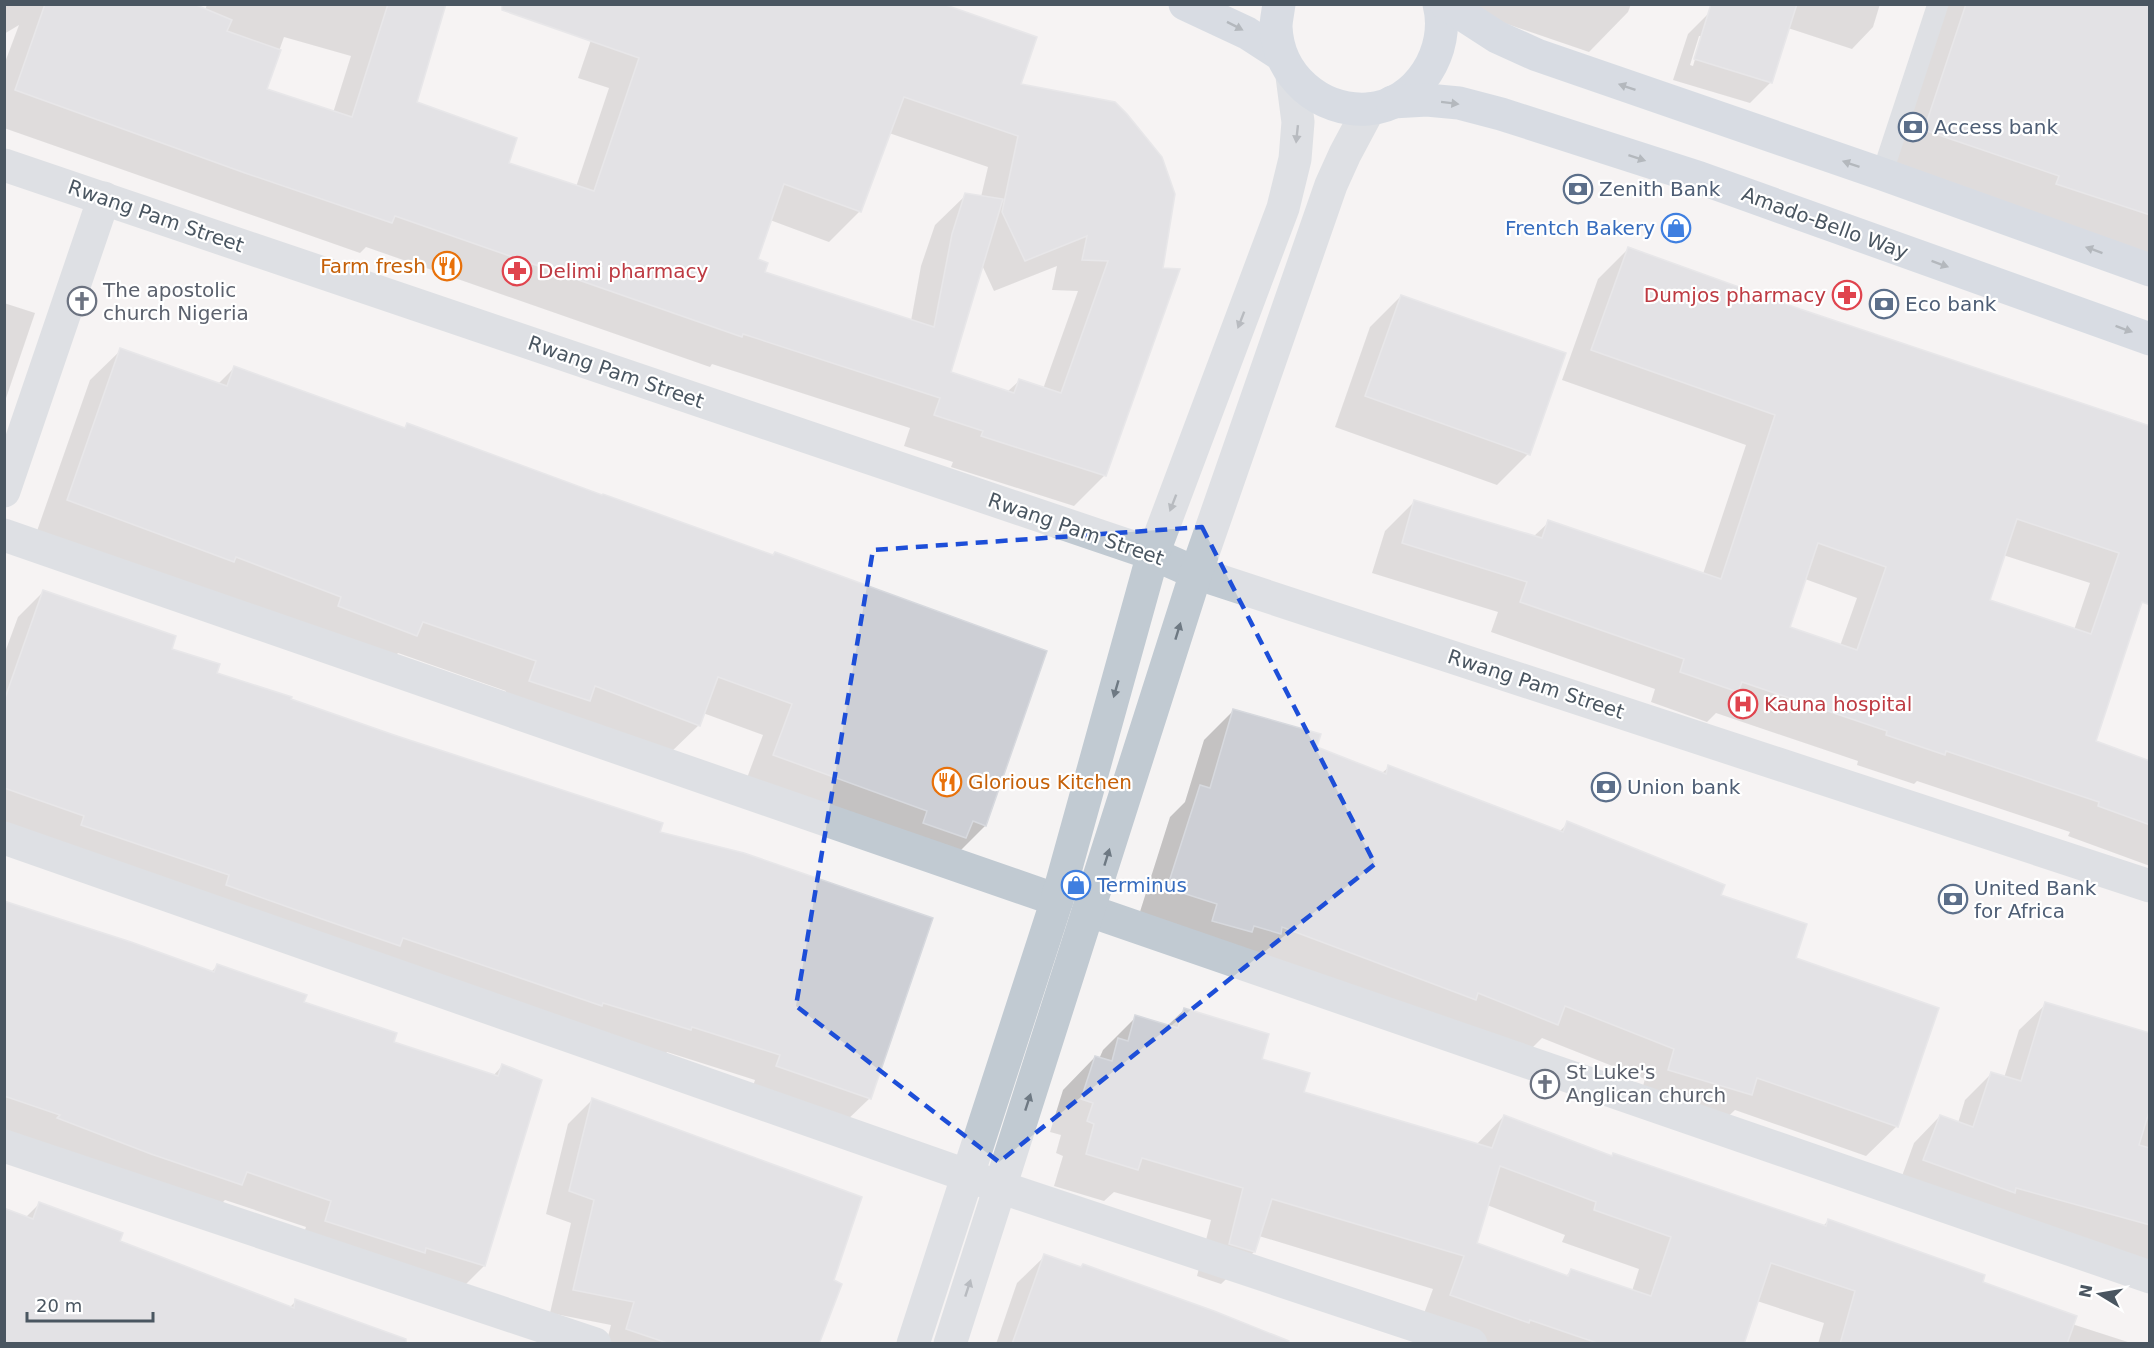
<svg xmlns="http://www.w3.org/2000/svg" width="2154" height="1348" viewBox="0 0 2154 1348" font-family="'DejaVu Sans',sans-serif">
	<style>
		.shadow { fill: #0003; fill-rule: evenodd }
		.building { fill: #cdcfd5; stroke: #d7d9de; stroke-width: 1.5; fill-rule: evenodd }
		.lines { fill: none; stroke-linecap: round; stroke-linejoin: round }
		.service { stroke: #c1cad2; stroke-width: 21 }
		.minor { stroke: #c1cad2; stroke-width: 33 }
		.tertiary { stroke: #c1cad2; stroke-width: 33 }
		.primary { stroke: #b3c2d1; stroke-width: 33 }
		.oneway { fill: #64717d }
		.oneway2 { fill: #6e7983 }
		.marked { fill: none; stroke: #1d4ed8; stroke-width: 4.5; stroke-dasharray: 12 8; stroke-linejoin: round }
		.labels { text-anchor: middle; dominant-baseline: central; stroke-width: 4.5; stroke-linejoin: round; paint-order: stroke }
		.service-label { font-size: 20px; fill: #4e5e75; stroke: #fff; text-anchor: start }
		.street-label { font-size: 20px; fill: #4a5661; stroke: #fff }
		.shop-label { font-size: 20px; fill: #366cbe; stroke: #fff; text-anchor: end }
		.food-label { font-size: 20px; fill: #c56008; stroke: #fff; text-anchor: end }
		.health-label { font-size: 20px; fill: #be3a42; stroke: #fff; text-anchor: start }
		.worship-label { font-size: 20px; fill: #5b616d; stroke: #fff; text-anchor: start }
	</style>
	<rect width="100%" height="100%" fill="#f5f3f3"/>
	<g class="shadow">
		<path d="M 4,4 L 190,4 L 205,11 L 207,4 L 444,4 L 415,103 L 507,164 L 576,187 L 609,88 L 578,78 L 591,40 L 1019,85 L 1161,269 L 1178,271 L 1104,476 L 1074,506 L 951,467 L 953,462 L 904,446 L 910,428 L 712,364 L 710,367 L 366,247 L 360,253 L 4,128 L 4,65 L 19,25 L 4,34 ZM 284,37 L 351,56 L 333,113 L 265,90 ZM 889,133 L 988,167 L 981,197 L 966,195 L 935,225 L 921,266 L 911,321 L 763,273 L 757,260 L 770,220 L 829,242 L 860,211 ZM 982,265 L 994,291 L 1057,266 L 1052,290 L 1078,291 L 1043,389 L 1019,381 L 1007,392 L 949,373 Z"/>
		<path d="M 1474,4 L 1631,4 L 1628,12 L 1589,52 L 1472,12 Z"/>
		<path d="M 1739,4 L 1880,4 L 1873,27 L 1852,49 L 1788,28 L 1771,82 L 1750,103 L 1673,80 L 1688,34 L 1709,13 ZM 1699,36 L 1702,36 L 1693,66 L 1690,65 Z"/>
		<path d="M 1943,4 L 2150,4 L 2150,264 L 1888,167 Z"/>
		<path d="M 1628,249 L 1800,310 L 2150,427 L 2143,602 L 2139,606 L 2094,742 L 2150,762 L 2150,866 L 2068,836 L 2070,832 L 1917,781 L 1914,784 L 1857,765 L 1858,761 L 1716,713 L 1707,722 L 1651,702 L 1655,689 L 1491,632 L 1498,612 L 1372,573 L 1385,531 L 1415,501 L 1533,537 L 1549,522 L 1703,574 L 1746,445 L 1562,380 L 1598,279 ZM 2003,555 L 2090,583 L 2074,630 L 1988,601 ZM 1805,579 L 1857,598 L 1840,646 L 1788,628 Z"/>
		<path d="M 1401,296 L 1528,454 L 1497,485 L 1335,427 L 1370,327 Z"/>
		<path d="M 4,303 L 35,313 L 4,404 Z"/>
		<path d="M 121,350 L 218,384 L 235,367 L 403,429 L 407,425 L 985,826 L 955,856 L 744,786 L 763,735 L 703,713 L 699,725 L 668,755 L 499,711 L 506,691 L 398,653 L 386,666 L 37,531 L 90,380 Z"/>
		<path d="M 43,592 L 170,650 L 215,674 L 658,833 L 870,1098 L 844,1123 L 751,1092 L 755,1080 L 667,1052 L 665,1055 L 4,822 L 4,655 L 18,617 Z"/>
		<path d="M 1234,710 L 1316,747 L 1382,773 L 1389,767 L 1559,832 L 1568,823 L 1719,896 L 1794,959 L 1897,1126 L 1866,1156 L 1735,1110 L 1720,1124 L 1639,1100 L 1645,1079 L 1542,1038 L 1526,1054 L 1138,918 L 1170,817 L 1185,802 L 1204,740 Z"/>
		<path d="M 4,902 L 210,973 L 217,966 L 392,1043 L 493,1076 L 502,1066 L 484,1266 L 458,1292 L 299,1248 L 306,1227 L 225,1200 L 214,1211 L 4,1131 Z"/>
		<path d="M 2046,1004 L 2150,1035 L 2150,1270 L 1898,1187 L 1914,1143 L 1940,1116 L 1958,1123 L 1965,1100 L 1992,1073 L 2004,1078 L 2019,1030 Z"/>
		<path d="M 1184,1010 L 1260,1060 L 1302,1093 L 1476,1145 L 1504,1116 L 1612,1157 L 1822,1227 L 1828,1221 L 1981,1283 L 2072,1324 L 2134,1344 L 1818,1344 L 1824,1323 L 1757,1301 L 1742,1344 L 1465,1344 L 1419,1327 L 1433,1289 L 1259,1236 L 1254,1252 L 1221,1284 L 1197,1276 L 1211,1220 L 1114,1192 L 1104,1201 L 1054,1186 L 1063,1156 L 1056,1153 L 1061,1135 L 1050,1132 L 1063,1090 L 1095,1057 L 1099,1059 L 1103,1050 L 1136,1017 L 1167,1026 ZM 1487,1205 L 1565,1235 L 1562,1242 L 1639,1269 L 1632,1291 L 1571,1271 L 1566,1276 L 1475,1244 Z"/>
		<path d="M 592,1100 L 832,1281 L 817,1344 L 606,1344 L 611,1325 L 550,1313 L 571,1223 L 546,1214 L 568,1124 Z"/>
		<path d="M 40,1203 L 121,1234 L 118,1242 L 290,1307 L 296,1301 L 400,1338 L 398,1344 L 4,1344 L 4,1209 L 25,1218 Z"/>
		<path d="M 1045,1256 L 1283,1344 L 996,1344 L 1017,1283 Z"/>
	</g>
	<g class="building">
		<path d="M 45,4 L 194,4 L 232,20 L 227,31 L 281,50 L 267,89 L 352,117 L 388,4 L 446,4 L 417,102 L 517,138 L 509,163 L 594,191 L 639,58 L 502,10 L 502,4 L 943,4 L 1037,37 L 1021,84 L 1115,102 L 1127,114 L 1162,157 L 1175,194 L 1163,268 L 1180,269 L 1106,476 L 981,436 L 983,431 L 934,415 L 940,398 L 743,334 L 742,337 L 395,216 L 392,223 L 245,173 L 15,90 ZM 904,97 L 1018,136 L 1002,212 L 1025,261 L 1087,236 L 1082,260 L 1108,261 L 1061,393 L 1019,379 L 1014,393 L 951,372 L 1003,199 L 965,193 L 952,234 L 934,327 L 765,272 L 768,263 L 758,259 L 784,184 L 861,212 Z"/>
		<path d="M 1711,4 L 1797,4 L 1772,83 L 1694,59 Z"/>
		<path d="M 1966,4 L 2150,4 L 2150,215 L 2056,184 L 2059,176 L 1924,130 Z"/>
		<path d="M 1628,247 L 1800,309 L 2150,426 L 2150,605 L 2142,602 L 2096,741 L 2150,761 L 2150,825 L 2098,806 L 2099,802 L 1946,751 L 1945,755 L 1886,735 L 1887,731 L 1742,682 L 1738,692 L 1680,672 L 1684,659 L 1520,602 L 1527,582 L 1402,543 L 1414,500 L 1542,538 L 1548,520 L 1721,579 L 1775,415 L 1591,350 ZM 2017,519 L 2119,553 L 2091,634 L 1990,600 ZM 1818,543 L 1886,567 L 1857,650 L 1790,627 Z"/>
		<path d="M 1401,295 L 1566,353 L 1530,455 L 1365,396 Z"/>
		<path d="M 120,348 L 227,386 L 234,366 L 405,428 L 407,423 L 602,495 L 603,494 L 773,555 L 775,552 L 1047,651 L 986,826 L 973,821 L 966,838 L 923,823 L 927,811 L 773,755 L 792,704 L 718,677 L 700,726 L 595,686 L 590,701 L 529,681 L 536,661 L 423,622 L 417,636 L 338,606 L 341,597 L 236,557 L 234,562 L 67,500 Z"/>
		<path d="M 43,590 L 176,636 L 172,649 L 220,664 L 217,673 L 292,697 L 291,699 L 394,735 L 663,823 L 660,832 L 744,853 L 933,918 L 871,1099 L 776,1066 L 780,1055 L 692,1027 L 691,1030 L 603,1003 L 602,1006 L 403,938 L 400,946 L 319,918 L 226,885 L 229,875 L 81,825 L 84,816 L 4,788 L 4,701 Z"/>
		<path d="M 1233,709 L 1321,734 L 1317,747 L 1386,774 L 1388,765 L 1563,832 L 1567,821 L 1725,885 L 1721,895 L 1807,924 L 1796,958 L 1939,1008 L 1898,1127 L 1757,1078 L 1752,1095 L 1668,1070 L 1674,1049 L 1565,1006 L 1558,1025 L 1478,993 L 1476,1000 L 1282,927 L 1281,934 L 1254,926 L 1252,932 L 1212,921 L 1217,904 L 1167,888 L 1200,785 L 1210,788 Z"/>
		<path d="M 4,901 L 131,942 L 214,972 L 217,964 L 307,995 L 304,1002 L 397,1033 L 394,1042 L 498,1076 L 502,1064 L 542,1080 L 485,1266 L 426,1248 L 425,1253 L 325,1221 L 331,1201 L 247,1172 L 242,1185 L 151,1154 L 57,1118 L 60,1115 L 4,1096 Z"/>
		<path d="M 2045,1002 L 2150,1033 L 2150,1109 L 2139,1145 L 2150,1148 L 2150,1225 L 2016,1188 L 2015,1193 L 1923,1160 L 1940,1115 L 1973,1127 L 1991,1072 L 2021,1081 Z"/>
		<path d="M 1184,1008 L 1269,1034 L 1262,1059 L 1310,1073 L 1304,1092 L 1492,1148 L 1504,1115 L 1612,1156 L 1613,1153 L 1826,1226 L 1828,1219 L 1985,1275 L 1983,1282 L 2077,1316 L 2067,1344 L 1840,1344 L 1855,1291 L 1771,1263 L 1744,1344 L 1600,1344 L 1530,1320 L 1529,1323 L 1450,1295 L 1464,1256 L 1272,1199 L 1255,1252 L 1229,1244 L 1243,1188 L 1142,1158 L 1138,1170 L 1086,1154 L 1094,1124 L 1087,1121 L 1093,1103 L 1081,1099 L 1095,1056 L 1112,1061 L 1118,1038 L 1128,1041 L 1135,1015 L 1178,1028 ZM 1500,1166 L 1596,1202 L 1594,1210 L 1671,1237 L 1651,1296 L 1571,1269 L 1568,1276 L 1477,1243 Z"/>
		<path d="M 592,1098 L 862,1197 L 834,1280 L 842,1284 L 819,1344 L 670,1344 L 626,1329 L 634,1302 L 573,1290 L 594,1200 L 569,1191 Z"/>
		<path d="M 39,1202 L 123,1233 L 120,1241 L 294,1308 L 295,1299 L 406,1339 L 406,1344 L 4,1344 L 4,1208 L 33,1219 Z"/>
		<path d="M 1044,1254 L 1081,1267 L 1083,1264 L 1214,1311 L 1289,1341 L 1288,1344 L 1012,1344 Z"/>
	</g>
	<g class="lines">
		<path class="service" d="M 1882,174 L 1938,4"/>
		<g class="minor">
			<path d="M 4,165 L 1153,554 L 1196,573 L 2150,886"/>
			<path d="M 4,491 L 104,198"/>
			<path d="M 4,535 L 1057,900"/>
			<path d="M 4,838 L 1000,1187 L 1471,1344"/>
			<path d="M 1090,911 L 2150,1277"/>
			<path d="M 4,1146 L 595,1344"/>
		</g>
		<g class="tertiary">
			<path d="M 913,1344 L 1057,900 L 1153,554 L 1283,208 L 1295,159 L 1298,122 L 1292,76"/>
			<path d="M 950,1344 L 1196,573 L 1331,185 L 1345,154 L 1369,109"/>
		</g>
		<g class="primary">
			<path d="M 1185,4 L 1247,33 L 1281,55"/>
			<path d="M 1279,4 C 1278,12 1276,20 1276,27 C 1278,76 1320,112 1368,109 C 1418,105 1451,50 1439,4"/>
			<path d="M 1446,4 L 1497,37 L 1537,55 L 1882,174 L 2150,270"/>
			<path d="M 1392,102 L 1427,100 L 1459,103 L 1501,114 L 1700,178 L 2150,339"/>
		</g>
	</g>
	<defs><path id="oneway-solid" d="M-6-.8H1V-3.2L6.5 0L1 3.2V.8H-6Z" transform="scale(1.5)"/></defs>
	<g class="oneway">
		<use href="#oneway-solid" transform="translate(1235 26) rotate(27)"/>
		<use href="#oneway-solid" transform="translate(1627 87) rotate(-161)"/>
		<use href="#oneway-solid" transform="translate(1450 103) rotate(7)"/>
		<use href="#oneway-solid" transform="translate(1637 158) rotate(18)"/>
		<use href="#oneway-solid" transform="translate(1851 164) rotate(-161)"/>
		<use href="#oneway-solid" transform="translate(2094 250) rotate(-160)"/>
		<use href="#oneway-solid" transform="translate(1940 264) rotate(20)"/>
		<use href="#oneway-solid" transform="translate(2124 329) rotate(20)"/>
	</g>
	<g class="oneway2">
		<use href="#oneway-solid" transform="translate(1297 134) rotate(96)"/>
		<use href="#oneway-solid" transform="translate(1241 320) rotate(111)"/>
		<use href="#oneway-solid" transform="translate(1173 503) rotate(111)"/>
		<use href="#oneway-solid" transform="translate(1178 631) rotate(-73)"/>
		<use href="#oneway-solid" transform="translate(1116 689) rotate(106)"/>
		<use href="#oneway-solid" transform="translate(1107 857) rotate(-73)"/>
		<use href="#oneway-solid" transform="translate(1028 1102) rotate(-72)"/>
		<use href="#oneway-solid" transform="translate(968 1288) rotate(-72)"/>
	</g>
	<path d="M0 0H2154V1348H0ZM 1202,527 L 1375,864 L 999,1162 L 796,1006 L 873,550 Z" fill="#f5f3f3" fill-opacity=".55" fill-rule="evenodd"/>
	<path class="marked" d="M 1202,527 L 1375,864 L 999,1162 L 796,1006 L 873,550 Z"/>
	<defs>
		<g id="bank-ring" transform="scale(1.5)"><circle r="9.5" fill="#fff" stroke="#5c6f8a" stroke-width="1.5"/><path d="M-6-4H6V4H-6ZM0-2.3a2.3 2.3 0 1 0 0 4.6a2.3 2.3 0 1 0 0-4.6Z" fill="#5c6f8a"/></g>
		<g id="shop-ring" transform="scale(1.5)"><circle r="9.5" fill="#fff" stroke="#3f7fe0" stroke-width="1.5"/><path d="M-5-2.5h2.3a2.7 3.5 0 0 1 5.4 0H5L5.5 6h-11ZM-1.5-2.5h3a1.5 2.3 0 0 0-3 0Z" fill="#3f7fe0"/></g>
		<g id="restaurant-ring" transform="scale(1.5)"><circle r="9.5" fill="#fff" stroke="#e8710a" stroke-width="1.5"/><path d="M-5-6h1v4h1v-4h1v4h1v-4h1v5L-1.5 .5V6h-2V.5L-5-1ZM5-6V6H3V1.5H1.5Q1.5-4 5-6Z" fill="#e8710a"/></g>
		<g id="pharmacy-ring" transform="scale(1.5)"><circle r="9.5" fill="#fff" stroke="#e0444e" stroke-width="1.5"/><path d="M-2-6h4v4h4v4h-4v4h-4v-4h-4v-4h4Z" fill="#e0444e"/></g>
		<g id="church-ring" transform="scale(1.5)"><circle r="9.5" fill="#fff" stroke="#6b7280" stroke-width="1.5"/><path d="M-1.2-6h2.4v3.5h3.3v2.4h-3.3V6h-2.4V-.1h-3.3v-2.4h3.3Z" fill="#6b7280"/></g>
		<g id="hospital-ring" transform="scale(1.5)"><circle r="9.5" fill="#fff" stroke="#e0444e" stroke-width="1.5"/><path d="M-5-5h3v3.5h4V-5h3V5h-3V1.5h-4V5h-3Z" fill="#e0444e"/></g>
	</defs>
	<g fill-rule="evenodd">
		<use href="#bank-ring" x="1913" y="127"/>
		<use href="#bank-ring" x="1578" y="189"/>
		<use href="#shop-ring" x="1676" y="228"/>
		<use href="#restaurant-ring" x="447" y="266"/>
		<use href="#pharmacy-ring" x="517" y="271"/>
		<use href="#pharmacy-ring" x="1847" y="295"/>
		<use href="#church-ring" x="82" y="301"/>
		<use href="#bank-ring" x="1884" y="304"/>
		<use href="#hospital-ring" x="1743" y="704"/>
		<use href="#restaurant-ring" x="947" y="782"/>
		<use href="#bank-ring" x="1606" y="787"/>
		<use href="#shop-ring" x="1076" y="885"/>
		<use href="#bank-ring" x="1953" y="899"/>
		<use href="#church-ring" x="1545" y="1084"/>
	</g>
	<g class="labels">
		<g class="service-label">
			<text x="1934" y="127">Access bank</text>
			<text x="1599" y="189">Zenith Bank</text>
			<text x="1905" y="304">Eco bank</text>
			<text x="1627" y="787">Union bank</text>
			<text x="1974" y="888">United Bank<tspan x="1974" dy="23">for Africa</tspan></text>
		</g>
		<g class="street-label">
			<text transform="translate(156 216) rotate(19)">Rwang Pam Street</text>
			<text transform="translate(1825 223) rotate(20)">Amado-Bello Way</text>
			<text transform="translate(616 372) rotate(19)">Rwang Pam Street</text>
			<text transform="translate(1076 529) rotate(19)">Rwang Pam Street</text>
			<text transform="translate(1536 684) rotate(18)">Rwang Pam Street</text>
		</g>
		<g class="shop-label">
			<text x="1655" y="228">Frentch Bakery</text>
			<text x="1097" y="885" text-anchor="start">Terminus</text>
		</g>
		<g class="food-label">
			<text x="426" y="266">Farm fresh</text>
			<text x="968" y="782" text-anchor="start">Glorious Kitchen</text>
		</g>
		<g class="health-label">
			<text x="538" y="271">Delimi pharmacy</text>
			<text x="1826" y="295" text-anchor="end">Dumjos pharmacy</text>
			<text x="1764" y="704">Kauna hospital</text>
		</g>
		<g class="worship-label">
			<text x="103" y="290">The apostolic<tspan x="103" dy="23">church Nigeria</tspan></text>
			<text x="1566" y="1072">St Luke's<tspan x="1566" dy="23">Anglican church</tspan></text>
		</g>
	</g>
	<rect width="2154" height="1348" fill="none" stroke="#4a5661" stroke-width="12"/>
	<g transform="translate(2100 1294) rotate(281)" stroke="#ffffff" stroke-width="4.5" paint-order="stroke">
	<path d="M0-4.5L10 22L0 15L-10 22Z" fill="#4a5661"/>
	<text y="-9" font-size="16" font-weight="bold" text-anchor="middle" fill="#4a5661">N</text>
	</g>
	<path d="M27 1312v9h126v-9" fill="none" stroke="#4a5661" stroke-width="3"/>
	<text x="36" y="1312" font-size="18" fill="#4a5661" stroke="#ffffff" stroke-width="4.5" paint-order="stroke">20 m</text>
</svg>
